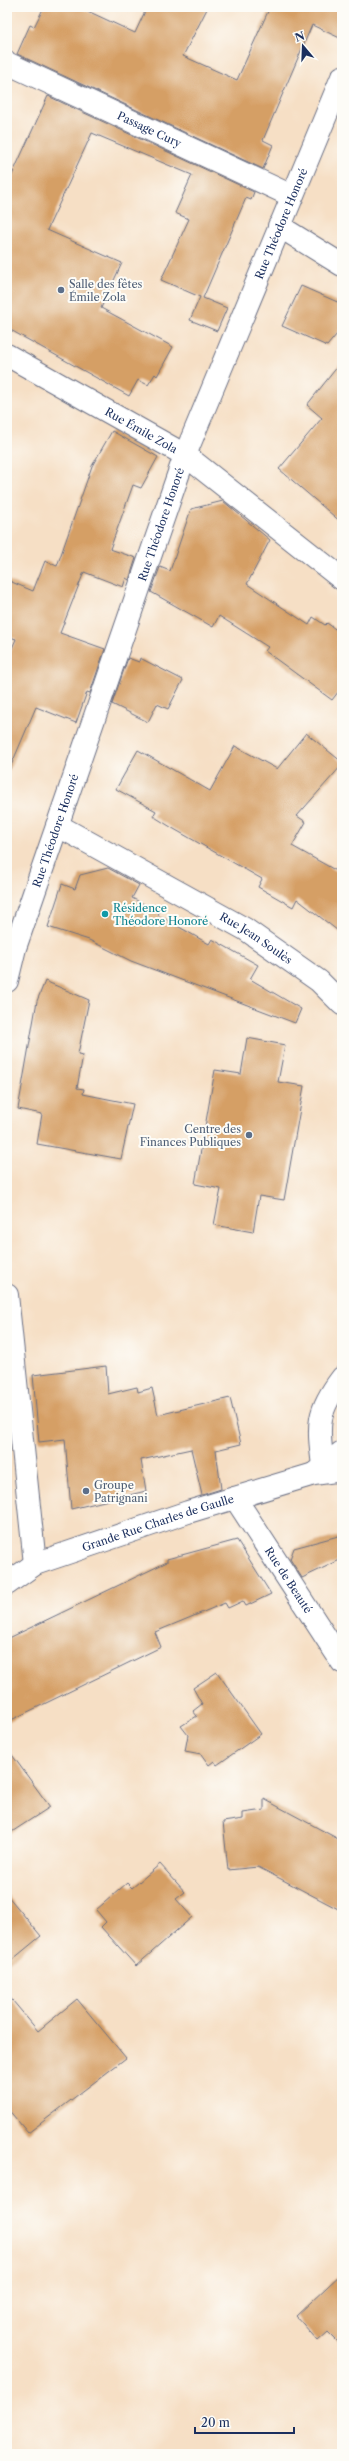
<svg xmlns="http://www.w3.org/2000/svg" width="349" height="2461" viewBox="0 0 349 2461" font-family="'Libre Caslon Text',serif">
	<style>
		.building { fill: #d59f65 }
		.lines { fill: none; stroke-linecap: round; stroke-linejoin: round }
		.minor-casing { stroke: #686d82; stroke-width: 24 }
		.major-casing { stroke: #686d82; stroke-width: 24 }
		.minor { stroke: #fff; stroke-width: 22 }
		.major { stroke: #fff; stroke-width: 22 }
		.service-dot { fill: #5c6f8a; stroke: #fdfcf7; stroke-width: 1.5 }
		.culture-dot { fill: #0f9aa8; stroke: #fdfcf7; stroke-width: 1.5 }
		.labels { text-anchor: middle; dominant-baseline: central; stroke-width: 4; stroke-linejoin: round; paint-order: stroke }
		.street-label { font-size: 11px; fill: #1b2f5e; stroke: #fdfcf7 }
		.service-label { font-size: 11px; fill: #4e5e75; stroke: #fdfcf7; text-anchor: start }
		.culture-label { font-size: 11px; fill: #0d838f; stroke: #fdfcf7; text-anchor: start }
	</style>
	<rect width="100%" height="100%" fill="#fdfcf7"/>
	<filter id="ink" filterUnits="userSpaceOnUse"><feTurbulence type="fractalNoise" baseFrequency=".025" numOctaves="2"/><feDisplacementMap in="SourceGraphic" scale="8" xChannelSelector="R" yChannelSelector="G"/><feConvolveMatrix kernelMatrix="1 2 1 2 8 2 1 2 1" color-interpolation-filters="sRGB"/></filter>
	<filter id="wash" filterUnits="userSpaceOnUse"><feTurbulence type="fractalNoise" baseFrequency=".012" numOctaves="4" result="noise"/><feDisplacementMap in="SourceGraphic" scale="16" xChannelSelector="R" yChannelSelector="G"/><feGaussianBlur stdDeviation="0.9" result="paint"/><feColorMatrix in="noise" values="0 0 0 0 0 0 0 0 0 0 0 0 0 0 0 0 0 1.4 0 .05"/><feComposite in="paint" operator="in"/></filter>
	<g filter="url(#wash)">
		<rect width="100%" height="100%" fill="#f6dfc5"/>
		<g id="blocks">
			<g class="building">
				<path d="M 44,7 L 79,7 L 135,33 L 147,7 L 208,7 L 183,56 L 237,80 L 270,7 L 342,7 L 342,39 L 312,25 L 263,140 L 273,145 L 263,169 L 17,54 L 30,25 L 34,27 Z"/>
				<path d="M 48,96 L 254,192 L 251,200 L 246,198 L 203,298 L 227,308 L 217,331 L 190,320 L 200,297 L 161,280 L 189,219 L 175,213 L 192,175 L 92,133 L 47,230 L 122,263 L 101,308 L 173,347 L 157,376 L 155,374 L 148,385 L 138,380 L 129,396 L 7,328 L 7,186 Z"/>
				<path d="M 301,286 L 342,304 L 342,328 L 327,346 L 282,326 Z"/>
				<path d="M 342,361 L 342,523 L 279,469 L 322,418 L 307,405 Z"/>
				<path d="M 112,431 L 158,457 L 141,488 L 133,485 L 110,549 L 136,558 L 129,580 L 126,578 L 123,587 L 84,572 L 60,633 L 105,649 L 90,693 L 87,692 L 76,723 L 36,707 L 7,775 L 7,660 L 16,639 L 7,636 L 7,580 L 33,591 L 45,561 L 57,566 L 92,466 Z"/>
				<path d="M 223,501 L 270,540 L 247,584 L 309,625 L 313,617 L 325,625 L 327,623 L 342,634 L 342,687 L 332,700 L 265,651 L 268,647 L 219,616 L 213,627 L 151,592 L 160,567 L 170,571 L 191,509 Z"/>
				<path d="M 128,658 L 139,662 L 140,658 L 183,680 L 168,709 L 157,704 L 148,722 L 112,704 Z"/>
				<path d="M 306,733 L 342,762 L 342,765 L 297,816 L 306,822 L 292,846 L 342,874 L 342,934 L 297,899 L 293,907 L 258,887 L 262,879 L 174,829 L 153,816 L 156,811 L 116,789 L 138,750 L 210,791 L 235,746 L 277,769 Z"/>
				<path d="M 108,868 L 139,885 L 132,898 L 159,912 L 158,915 L 209,944 L 212,939 L 258,965 L 250,979 L 301,1009 L 295,1023 L 131,961 L 89,940 L 48,927 L 62,884 L 75,889 L 80,875 Z"/>
				<path d="M 45,981 L 89,1000 L 78,1054 L 83,1055 L 77,1088 L 84,1089 L 83,1094 L 133,1104 L 121,1159 L 37,1144 L 42,1114 L 18,1109 L 37,1001 Z"/>
				<path d="M 247,1038 L 285,1045 L 278,1082 L 304,1086 L 284,1200 L 259,1196 L 253,1232 L 214,1225 L 221,1189 L 195,1184 L 215,1070 L 241,1074 Z"/>
				<path d="M 106,1366 L 108,1394 L 137,1387 L 138,1392 L 152,1388 L 158,1415 L 230,1398 L 241,1444 L 216,1450 L 221,1489 L 202,1495 L 191,1449 L 141,1460 L 146,1491 L 71,1509 L 65,1439 L 39,1442 L 33,1375 Z"/>
				<path d="M 342,1535 L 342,1559 L 302,1578 L 290,1559 L 294,1548 Z"/>
				<path d="M 237,1540 L 271,1594 L 246,1606 L 243,1601 L 228,1608 L 225,1603 L 155,1632 L 161,1647 L 7,1722 L 7,1639 L 167,1562 L 167,1559 Z"/>
				<path d="M 217,1672 L 261,1734 L 217,1765 L 214,1761 L 209,1765 L 201,1754 L 185,1751 L 188,1735 L 181,1726 L 197,1716 L 193,1711 L 202,1704 L 193,1688 Z"/>
				<path d="M 7,1748 L 50,1807 L 7,1835 Z"/>
				<path d="M 264,1799 L 342,1841 L 342,1911 L 258,1867 L 228,1870 L 223,1822 L 243,1819 L 243,1813 L 264,1810 Z"/>
				<path d="M 160,1864 L 185,1892 L 176,1899 L 192,1917 L 136,1966 L 101,1927 L 106,1922 L 96,1910 L 127,1883 L 132,1888 Z"/>
				<path d="M 7,1895 L 41,1936 L 7,1964 Z"/>
				<path d="M 7,1994 L 38,2031 L 77,1999 L 126,2058 L 28,2133 L 7,2108 Z"/>
				<path d="M 342,2273 L 342,2346 L 328,2332 L 318,2341 L 296,2316 Z"/>
			</g>
		</g>
	</g>
	<g filter="url(#ink)">
		<use href="#blocks" fill-opacity="0" stroke="#686d82" stroke-width="1"/>
		<g class="lines">
			<g class="minor-casing">
				<g id="minor">
					<path id="s1" d="M 7,63 L 292,196"/>
					<path d="M 279,226 L 342,265"/>
					<path id="s2" d="M 7,355 L 185,455 L 342,579"/>
					<path id="s3" d="M 57,825 L 245,929 L 319,981 L 342,1004"/>
					<path id="s4" d="M 7,981 L 15,948 L 185,455 L 342,77"/>
					<path d="M 7,1295 L 35,1564"/>
					<path d="M 323,1466 C 318,1425 316,1412 342,1378"/>
					<path id="s5" d="M 235,1498 L 342,1662"/>
				</g>
			</g>
			<g class="major-casing">
				<g id="major">
					<path d="M 315,1473 L 342,1452"/>
					<path id="s6" d="M 7,1584 L 35,1564 L 188,1512 L 314,1474 L 342,1470"/>
				</g>
			</g>
			<use href="#minor" class="minor"/>
			<use href="#major" class="major"/>
		</g>
	</g>
	<g class="service-dot">
		<circle cx="61" cy="290" r="4"/>
		<circle cx="249" cy="1135" r="4"/>
		<circle cx="86" cy="1491" r="4"/>
	</g>
	<circle class="culture-dot" cx="105" cy="914" r="4"/>
	<g class="labels">
		<g class="street-label">
			<text stroke="none"><textPath href="#s1" startOffset="157">Passage Cury</textPath></text>
			<text stroke="none"><textPath href="#s4" startOffset="806">Rue Théodore Honoré</textPath></text>
			<text stroke="none"><textPath href="#s2" startOffset="154">Rue Émile Zola</textPath></text>
			<text stroke="none"><textPath href="#s4" startOffset="482">Rue Théodore Honoré</textPath></text>
			<text stroke="none"><textPath href="#s4" startOffset="158">Rue Théodore Honoré</textPath></text>
			<text stroke="none"><textPath href="#s3" startOffset="229">Rue Jean Soulès</textPath></text>
			<text stroke="none"><textPath href="#s6" startOffset="164">Grande Rue Charles de Gaulle</textPath></text>
			<text stroke="none"><textPath href="#s5" startOffset="98">Rue de Beauté</textPath></text>
		</g>
		<g class="service-label">
			<text x="69" y="284">Salle des fêtes<tspan x="69" dy="13">Émile Zola</tspan></text>
			<text x="241" y="1129" text-anchor="end">Centre des<tspan x="241" dy="13">Finances Publiques</tspan></text>
			<text x="94" y="1485">Groupe<tspan x="94" dy="13">Patrignani</tspan></text>
		</g>
		<g class="culture-label">
			<text x="113" y="908">Résidence<tspan x="113" dy="13">Théodore Honoré</tspan></text>
		</g>
	</g>
	<rect width="349" height="2461" fill="none" stroke="#fdfcf7" stroke-width="24"/>
	<g transform="translate(303 46) rotate(341)" stroke="#fdfcf7" stroke-width="3" paint-order="stroke">
	<path d="M0-3L7 15L0 10L-7 15Z" fill="#1b2f5e"/>
	<text y="-6" font-size="11" font-weight="bold" text-anchor="middle" fill="#1b2f5e">N</text>
	</g>
	<path d="M195 2427v6h99v-6" fill="none" stroke="#1b2f5e" stroke-width="2"/>
	<text x="201" y="2427" font-size="12" fill="#1b2f5e" stroke="#fdfcf7" stroke-width="3" paint-order="stroke">20 m</text>
</svg>
